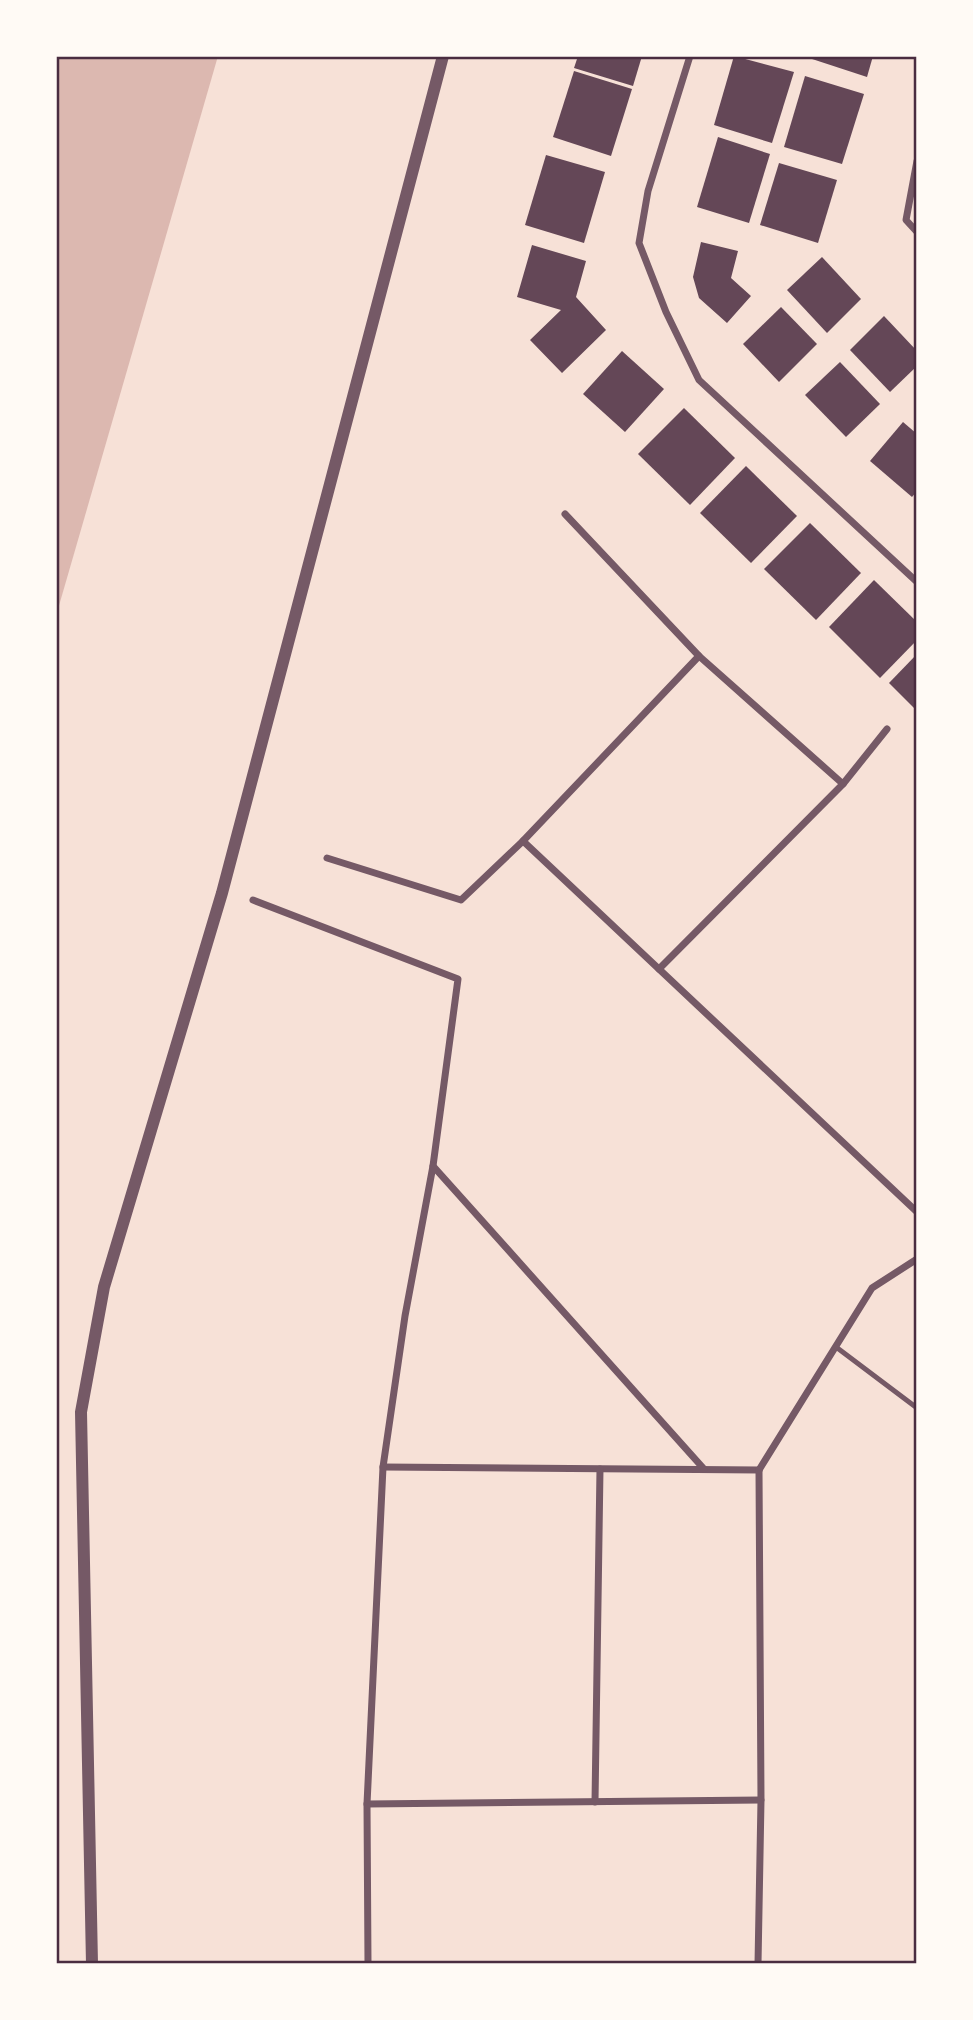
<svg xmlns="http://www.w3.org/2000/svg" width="973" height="2020" viewBox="0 0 973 2020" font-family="'PT Sans',sans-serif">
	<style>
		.water { fill: #dcb8b0 }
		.building { fill: #644757 }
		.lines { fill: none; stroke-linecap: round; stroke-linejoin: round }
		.service { stroke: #755966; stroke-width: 5 }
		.minor { stroke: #755966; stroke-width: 7 }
		.tertiary { stroke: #755966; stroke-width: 12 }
		.neatline { fill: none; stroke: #4a2c40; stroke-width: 2.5 }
	</style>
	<rect width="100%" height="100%" fill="#f7e1d7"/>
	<path class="water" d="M 56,56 L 218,56 L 56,616 Z"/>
	<g class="building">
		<path d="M 578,56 L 642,56 L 633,86 L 574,68 Z"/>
		<path d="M 734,56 L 794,72 L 772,143 L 714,125 Z"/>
		<path d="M 810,56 L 873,56 L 867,77 L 809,58 Z"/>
		<path d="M 574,71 L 632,89 L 611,156 L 553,137 Z"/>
		<path d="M 805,76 L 864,94 L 842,164 L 784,147 Z"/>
		<path d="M 718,137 L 770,154 L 749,223 L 697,207 Z"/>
		<path d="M 546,155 L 605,172 L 584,243 L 525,225 Z"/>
		<path d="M 779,163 L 837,180 L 818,243 L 760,225 Z"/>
		<path d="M 701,242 L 738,251 L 731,278 L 751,296 L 727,323 L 699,298 L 693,277 Z"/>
		<path d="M 532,245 L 586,261 L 576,297 L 606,330 L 562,373 L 530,340 L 561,310 L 517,297 Z"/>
		<path d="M 822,257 L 861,299 L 827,333 L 787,290 Z"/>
		<path d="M 781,307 L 817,344 L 779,382 L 743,344 Z"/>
		<path d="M 884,316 L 917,351 L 917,366 L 890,392 L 850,350 Z"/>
		<path d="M 622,351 L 664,389 L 625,432 L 583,394 Z"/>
		<path d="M 840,362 L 880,404 L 846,437 L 805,395 Z"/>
		<path d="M 684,408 L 735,458 L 690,505 L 638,454 Z"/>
		<path d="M 903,422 L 917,434 L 917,491 L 912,497 L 870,461 Z"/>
		<path d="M 746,466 L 797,516 L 751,563 L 700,513 Z"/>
		<path d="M 810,523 L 861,573 L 816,620 L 764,569 Z"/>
		<path d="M 874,580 L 917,622 L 917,640 L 880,678 L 829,627 Z"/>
		<path d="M 917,654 L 917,711 L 889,683 Z"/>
	</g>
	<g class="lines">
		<path class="service" d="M 836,1347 L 917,1408"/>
		<g class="minor">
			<path d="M 690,56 L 648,191 L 639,243 L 666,312 L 699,380 L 917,582"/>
			<path d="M 917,161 L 906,220 L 917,232"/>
			<path d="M 565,514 L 699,656 L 523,841 L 917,1212"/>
			<path d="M 699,656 L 843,784 L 887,729"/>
			<path d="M 327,858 L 461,900 L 523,841"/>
			<path d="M 253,900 L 458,979 L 433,1166"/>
			<path d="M 659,969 L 843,784"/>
			<path d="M 383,1467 L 759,1470"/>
			<path d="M 759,1470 L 872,1288 L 917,1259"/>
			<path d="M 595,1802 L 600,1469"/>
			<path d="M 367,1804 L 761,1800"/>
			<path d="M 368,1964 L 367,1804 L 383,1467 L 405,1316 L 433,1166 L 704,1469"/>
			<path d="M 758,1964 L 761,1800 L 759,1470"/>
		</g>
		<path class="tertiary" d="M 92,1964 L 81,1412 L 104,1287 L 222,893 L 443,56"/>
	</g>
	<rect width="973" height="2020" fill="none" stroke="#fffaf5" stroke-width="116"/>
	<rect x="58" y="58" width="857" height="1904" class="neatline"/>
</svg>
